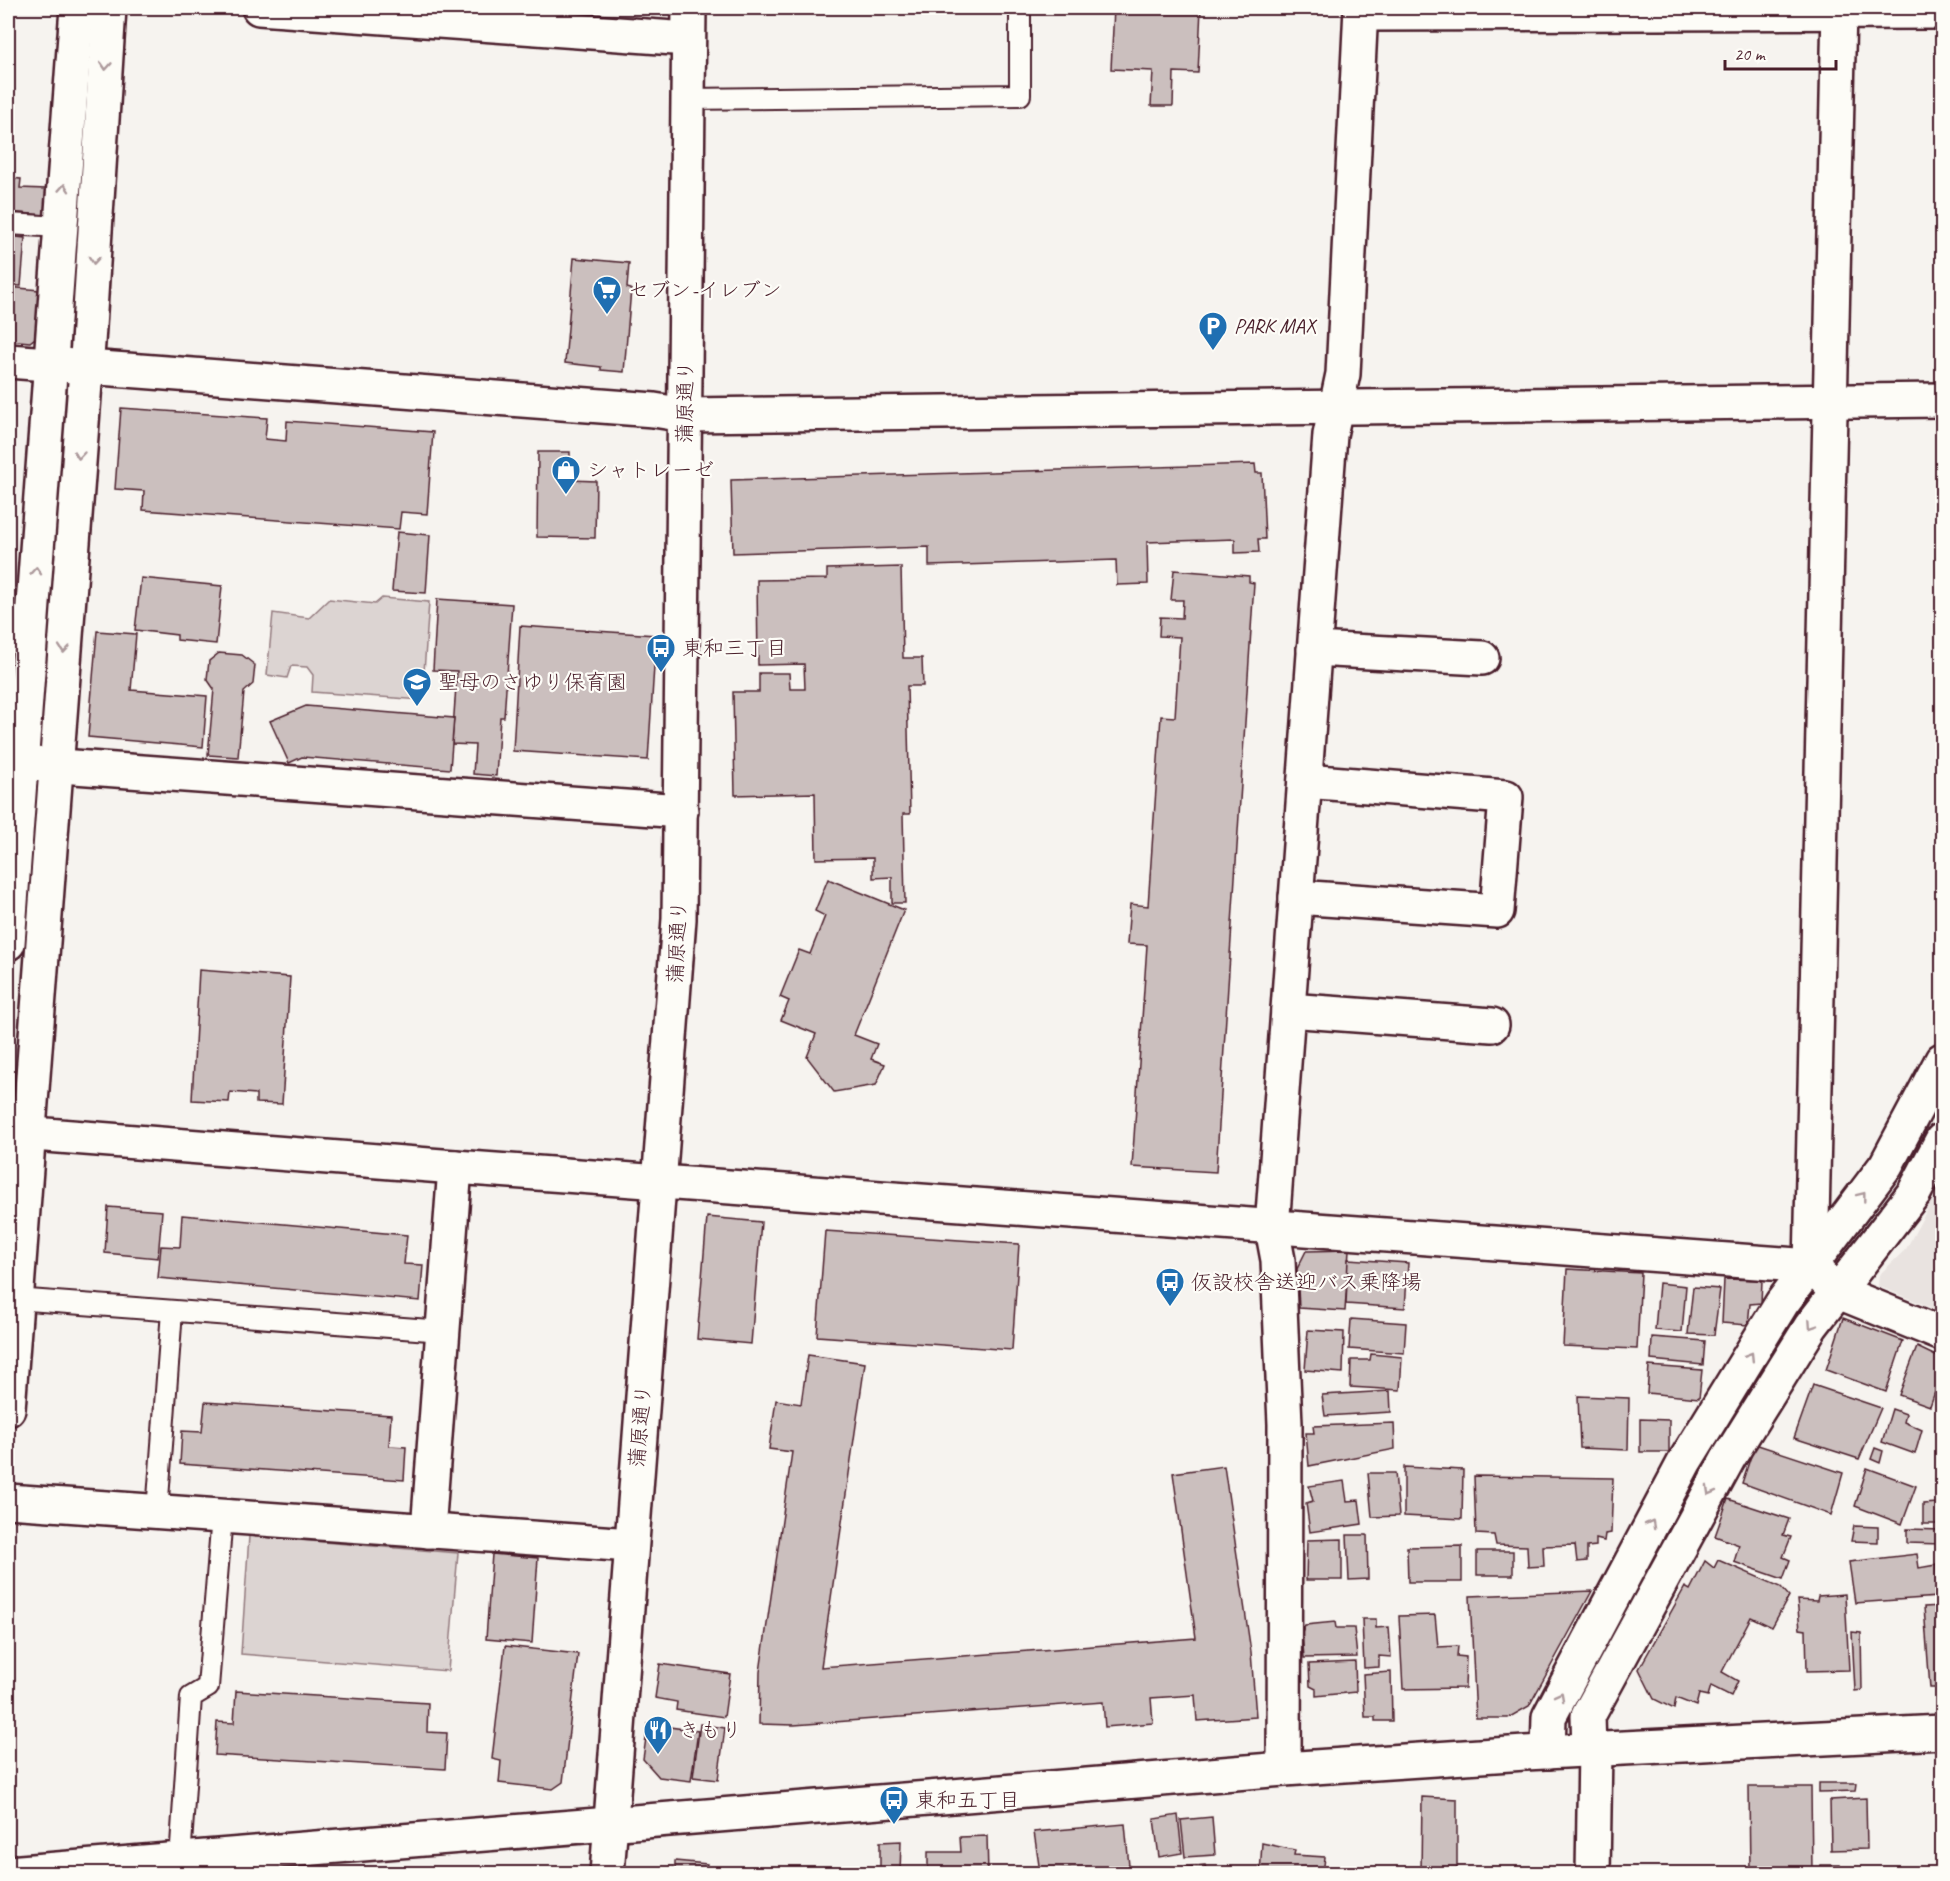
<svg xmlns="http://www.w3.org/2000/svg" width="1950" height="1881" viewBox="0 0 1950 1881" font-family="Caveat,'Klee One',sans-serif">
	<style>
		.built { fill: #e9e3e0 }
		.green { fill: #dcd4d2; stroke: #937a7e; stroke-width: 1.5 }
		.building { fill: #cbbfbe; stroke: #4a1f2b; stroke-width: 1.5 }
		.lines { fill: none; stroke-linecap: round; stroke-linejoin: round }
		.lane-casing { stroke: #4a1f2b; stroke-width: 24 }
		.street-casing { stroke: #4a1f2b; stroke-width: 38 }
		.secondary-casing { stroke: #4a1f2b; stroke-width: 38 }
		.lane { stroke: #fdfcf7; stroke-width: 20 }
		.street { stroke: #fdfcf7; stroke-width: 33 }
		.secondary { stroke: #fdfcf7; stroke-width: 33 }
		.oneway { stroke: #ac999b }
		.labels { text-anchor: middle; dominant-baseline: central; stroke-width: 4.5; stroke-linejoin: round; paint-order: stroke }
		.poi-label { font-size: 21px; fill: #4a1f2b; stroke: #fdfcf7; text-anchor: start }
		.street-label { font-size: 21px; fill: #4a1f2b; stroke: #fdfcf7 }
	</style>
	<rect width="100%" height="100%" fill="#f6f3ef"/>
	<filter id="ink" filterUnits="userSpaceOnUse"><feTurbulence type="fractalNoise" baseFrequency=".0167" numOctaves="2"/><feDisplacementMap in="SourceGraphic" scale="12" xChannelSelector="R" yChannelSelector="G"/><feConvolveMatrix kernelMatrix="1 2 1 2 8 2 1 2 1" color-interpolation-filters="sRGB"/></filter>
	<g filter="url(#ink)">
		<path class="built" d="M 1942,1182 L 1942,1312 L 1878,1286 L 1879,1275 L 1906,1249 Z"/>
		<g class="green">
			<path d="M 382,598 L 429,602 L 422,700 L 312,692 L 313,675 L 307,667 L 291,666 L 287,678 L 267,675 L 273,613 L 309,618 L 329,599 L 375,604 Z"/>
			<path d="M 249,1536 L 458,1553 L 448,1671 L 241,1654 Z"/>
		</g>
		<g class="building">
			<path d="M 1114,8 L 1201,8 L 1198,73 L 1174,72 L 1173,106 L 1151,106 L 1153,71 L 1111,69 Z"/>
			<path d="M 8,178 L 21,179 L 20,188 L 46,189 L 44,215 L 8,212 Z"/>
			<path d="M 8,236 L 25,238 L 21,286 L 8,285 Z"/>
			<path d="M 574,258 L 629,263 L 627,288 L 631,289 L 624,372 L 601,370 L 601,367 L 565,363 Z"/>
			<path d="M 8,287 L 39,290 L 35,338 L 30,342 L 8,340 Z"/>
			<path d="M 121,408 L 267,418 L 265,439 L 286,441 L 287,421 L 433,432 L 427,514 L 401,512 L 399,529 L 143,510 L 144,491 L 115,489 Z"/>
			<path d="M 538,452 L 570,452 L 570,480 L 596,481 L 595,538 L 537,537 Z"/>
			<path d="M 1255,464 L 1256,473 L 1262,473 L 1265,539 L 1258,539 L 1259,552 L 1235,553 L 1235,539 L 1147,542 L 1148,584 L 1117,585 L 1116,560 L 929,566 L 929,547 L 733,553 L 731,480 Z"/>
			<path d="M 397,532 L 430,535 L 426,593 L 392,591 Z"/>
			<path d="M 901,567 L 903,658 L 922,658 L 923,686 L 907,686 L 910,814 L 903,814 L 905,903 L 892,903 L 892,877 L 873,878 L 873,858 L 816,859 L 815,793 L 735,795 L 733,692 L 759,692 L 759,673 L 789,673 L 790,689 L 805,689 L 804,664 L 758,665 L 757,580 L 827,579 L 827,569 Z"/>
			<path d="M 1174,570 L 1249,576 L 1249,582 L 1254,583 L 1216,1172 L 1132,1167 L 1147,945 L 1127,944 L 1130,904 L 1148,906 L 1161,716 L 1175,717 L 1180,637 L 1159,636 L 1160,617 L 1182,618 L 1183,600 L 1171,600 Z"/>
			<path d="M 141,578 L 222,586 L 216,644 L 177,640 L 177,635 L 135,630 Z"/>
			<path d="M 437,599 L 512,604 L 504,717 L 500,717 L 496,776 L 473,774 L 475,745 L 452,744 L 457,671 L 433,670 Z"/>
			<path d="M 520,626 L 656,635 L 648,760 L 513,751 Z"/>
			<path d="M 97,631 L 136,634 L 131,690 L 207,696 L 203,747 L 88,737 Z"/>
			<path d="M 219,653 L 242,655 L 255,665 L 253,684 L 244,692 L 238,757 L 208,755 L 214,689 L 207,679 L 209,661 Z"/>
			<path d="M 306,706 L 454,718 L 450,769 L 302,757 L 289,763 L 270,721 Z"/>
			<path d="M 828,879 L 904,910 L 854,1035 L 877,1044 L 871,1059 L 885,1064 L 876,1085 L 834,1092 L 807,1057 L 816,1034 L 781,1020 L 789,1001 L 780,997 L 799,950 L 810,954 L 825,916 L 815,911 Z"/>
			<path d="M 199,970 L 290,977 L 282,1104 L 256,1103 L 256,1094 L 230,1092 L 229,1102 L 192,1100 Z"/>
			<path d="M 108,1207 L 162,1211 L 158,1258 L 105,1253 Z"/>
			<path d="M 182,1215 L 407,1235 L 404,1264 L 423,1265 L 420,1301 L 158,1278 L 161,1246 L 180,1247 Z"/>
			<path d="M 707,1217 L 761,1222 L 751,1344 L 697,1339 Z"/>
			<path d="M 825,1231 L 1019,1244 L 1012,1350 L 817,1336 Z"/>
			<path d="M 1349,1250 L 1345,1311 L 1299,1308 L 1297,1269 L 1306,1251 Z"/>
			<path d="M 1348,1259 L 1408,1263 L 1405,1308 L 1346,1304 Z"/>
			<path d="M 1567,1269 L 1641,1273 L 1637,1349 L 1563,1346 Z"/>
			<path d="M 1724,1279 L 1762,1280 L 1761,1303 L 1750,1304 L 1748,1325 L 1722,1323 Z"/>
			<path d="M 1659,1283 L 1686,1286 L 1682,1332 L 1655,1330 Z"/>
			<path d="M 1693,1287 L 1720,1289 L 1714,1335 L 1688,1334 Z"/>
			<path d="M 1843,1318 L 1903,1341 L 1886,1392 L 1826,1370 Z"/>
			<path d="M 1351,1319 L 1406,1323 L 1404,1353 L 1349,1349 Z"/>
			<path d="M 1308,1330 L 1344,1332 L 1343,1373 L 1305,1370 Z"/>
			<path d="M 1652,1337 L 1705,1341 L 1703,1365 L 1651,1360 Z"/>
			<path d="M 1917,1347 L 1942,1359 L 1942,1372 L 1930,1406 L 1899,1395 Z"/>
			<path d="M 1371,1354 L 1402,1357 L 1400,1390 L 1350,1387 L 1351,1360 L 1370,1360 Z"/>
			<path d="M 808,1355 L 865,1363 L 821,1667 L 1196,1638 L 1173,1473 L 1224,1466 L 1251,1652 L 1256,1717 L 1197,1721 L 1195,1695 L 1151,1698 L 1153,1723 L 1105,1727 L 1103,1702 L 794,1725 L 759,1724 L 760,1672 L 792,1452 L 769,1449 L 776,1400 L 801,1404 Z"/>
			<path d="M 1649,1366 L 1702,1370 L 1699,1398 L 1647,1393 Z"/>
			<path d="M 1813,1385 L 1881,1408 L 1859,1459 L 1794,1438 Z"/>
			<path d="M 1390,1391 L 1391,1412 L 1325,1416 L 1322,1395 Z"/>
			<path d="M 1578,1396 L 1629,1398 L 1628,1450 L 1580,1448 Z"/>
			<path d="M 205,1402 L 391,1415 L 389,1446 L 406,1447 L 404,1480 L 180,1464 L 182,1431 L 202,1432 Z"/>
			<path d="M 1892,1409 L 1906,1414 L 1904,1422 L 1922,1430 L 1915,1454 L 1882,1442 Z"/>
			<path d="M 1640,1419 L 1669,1420 L 1669,1452 L 1640,1452 Z"/>
			<path d="M 1394,1423 L 1395,1449 L 1309,1466 L 1306,1433 L 1314,1433 L 1313,1426 Z"/>
			<path d="M 1755,1444 L 1843,1473 L 1831,1515 L 1742,1483 Z"/>
			<path d="M 1875,1448 L 1883,1451 L 1880,1463 L 1871,1459 Z"/>
			<path d="M 1404,1467 L 1463,1470 L 1462,1519 L 1404,1516 Z"/>
			<path d="M 1867,1468 L 1916,1486 L 1902,1524 L 1855,1506 Z"/>
			<path d="M 1368,1473 L 1395,1473 L 1399,1516 L 1372,1517 Z"/>
			<path d="M 1474,1476 L 1613,1478 L 1611,1533 L 1605,1534 L 1604,1541 L 1596,1539 L 1596,1546 L 1587,1547 L 1587,1561 L 1577,1562 L 1575,1545 L 1543,1546 L 1544,1566 L 1528,1567 L 1527,1546 L 1496,1545 L 1494,1535 L 1476,1534 Z"/>
			<path d="M 1344,1481 L 1347,1501 L 1359,1500 L 1362,1524 L 1310,1532 L 1306,1503 L 1313,1501 L 1309,1486 Z"/>
			<path d="M 1939,1487 L 1942,1487 L 1942,1524 L 1923,1524 L 1923,1504 L 1938,1503 Z"/>
			<path d="M 1728,1499 L 1789,1519 L 1783,1535 L 1791,1537 L 1783,1557 L 1790,1560 L 1783,1579 L 1734,1562 L 1739,1545 L 1715,1536 Z"/>
			<path d="M 1854,1526 L 1878,1527 L 1878,1542 L 1851,1541 Z"/>
			<path d="M 1907,1529 L 1942,1530 L 1942,1544 L 1907,1543 Z"/>
			<path d="M 1347,1535 L 1367,1535 L 1368,1579 L 1349,1580 Z"/>
			<path d="M 1342,1539 L 1342,1580 L 1306,1580 L 1307,1540 Z"/>
			<path d="M 1462,1546 L 1462,1582 L 1408,1582 L 1407,1547 Z"/>
			<rect x="1477" y="1551" width="36" height="24"/>
			<path d="M 492,1554 L 538,1558 L 532,1643 L 486,1639 Z"/>
			<path d="M 1917,1554 L 1919,1568 L 1936,1565 L 1938,1597 L 1855,1603 L 1849,1562 Z"/>
			<path d="M 1718,1560 L 1781,1587 L 1789,1596 L 1772,1627 L 1751,1617 L 1722,1672 L 1738,1681 L 1731,1696 L 1711,1686 L 1708,1696 L 1699,1694 L 1696,1706 L 1676,1698 L 1674,1709 L 1654,1699 L 1639,1669 L 1685,1587 L 1690,1590 L 1705,1561 L 1714,1568 Z"/>
			<path d="M 1592,1591 L 1529,1706 L 1508,1718 L 1476,1718 L 1470,1596 Z"/>
			<path d="M 1845,1594 L 1849,1670 L 1807,1671 L 1806,1630 L 1800,1629 L 1797,1600 L 1817,1601 L 1818,1596 Z"/>
			<path d="M 1942,1606 L 1942,1688 L 1930,1688 L 1924,1607 Z"/>
			<path d="M 1435,1615 L 1438,1647 L 1458,1646 L 1457,1656 L 1466,1657 L 1465,1688 L 1403,1689 L 1399,1616 Z"/>
			<path d="M 1362,1619 L 1376,1619 L 1376,1628 L 1389,1627 L 1391,1657 L 1379,1656 L 1379,1667 L 1364,1668 Z"/>
			<path d="M 1335,1622 L 1336,1628 L 1354,1628 L 1357,1657 L 1304,1658 L 1302,1632 L 1305,1625 Z"/>
			<path d="M 1852,1632 L 1861,1633 L 1862,1690 L 1855,1691 Z"/>
			<path d="M 505,1646 L 578,1654 L 563,1782 L 553,1789 L 499,1783 L 501,1761 L 492,1759 Z"/>
			<path d="M 1355,1662 L 1356,1692 L 1316,1696 L 1316,1689 L 1310,1686 L 1309,1664 Z"/>
			<path d="M 660,1664 L 730,1674 L 724,1717 L 676,1710 L 677,1702 L 655,1698 Z"/>
			<path d="M 1391,1672 L 1392,1721 L 1375,1721 L 1375,1717 L 1365,1717 L 1363,1674 Z"/>
			<path d="M 236,1691 L 428,1703 L 427,1732 L 447,1733 L 445,1769 L 215,1755 L 217,1722 L 234,1723 Z"/>
			<path d="M 648,1724 L 698,1731 L 691,1781 L 659,1777 L 643,1759 Z"/>
			<path d="M 700,1724 L 725,1728 L 718,1780 L 693,1777 Z"/>
			<path d="M 1819,1783 L 1857,1783 L 1856,1791 L 1819,1792 Z"/>
			<path d="M 1749,1787 L 1811,1787 L 1812,1874 L 1750,1874 Z"/>
			<path d="M 1422,1797 L 1457,1799 L 1457,1874 L 1421,1874 Z"/>
			<path d="M 1866,1798 L 1867,1849 L 1831,1850 L 1830,1800 Z"/>
			<path d="M 1178,1815 L 1182,1853 L 1159,1857 L 1154,1819 Z"/>
			<path d="M 1212,1817 L 1215,1855 L 1185,1857 L 1181,1820 Z"/>
			<path d="M 1125,1824 L 1129,1866 L 1040,1872 L 1034,1832 Z"/>
			<path d="M 987,1836 L 988,1874 L 928,1874 L 928,1852 L 961,1852 L 960,1837 Z"/>
			<path d="M 901,1841 L 900,1874 L 880,1874 L 880,1842 Z"/>
			<path d="M 1262,1843 L 1295,1850 L 1294,1855 L 1325,1857 L 1323,1874 L 1260,1874 Z"/>
			<path d="M 675,1861 L 707,1864 L 706,1874 L 675,1874 Z"/>
			<path d="M 1205,1865 L 1207,1874 L 1168,1874 L 1168,1869 Z"/>
			<path d="M 1821,1865 L 1840,1865 L 1840,1870 L 1911,1873 L 1820,1874 Z"/>
		</g>
		<g class="lines">
			<g class="lane-casing">
				<g id="lane">
					<path d="M 688,99 L 1020,95 L 1020,8"/>
					<path d="M 8,224 L 61,227"/>
					<path d="M 15,1299 L 443,1331"/>
					<path d="M 157,1512 L 172,1311"/>
					<path d="M 180,1860 L 191,1697 L 208,1687 L 222,1516"/>
				</g>
			</g>
			<g class="street-casing">
				<g id="street">
					<path d="M 259,8 L 688,39"/>
					<path d="M 1361,14 L 1942,12"/>
					<path d="M 8,361 L 654,410 L 685,415 L 1942,400"/>
					<path d="M 1314,649 L 1482,658"/>
					<path d="M 33,764 L 681,811"/>
					<path d="M 1296,897 L 1497,911 L 1506,797 L 1305,781"/>
					<path d="M 8,943 L 77,8"/>
					<path d="M 1288,1010 L 1492,1025"/>
					<path d="M 8,1132 L 455,1167 L 1811,1266 L 1836,1291 L 1942,1334"/>
					<path d="M 1811,1266 L 1839,8"/>
					<path d="M 8,1409 L 88,343 L 109,8"/>
					<path d="M 8,1501 L 631,1545"/>
					<path d="M 428,1531 L 455,1167"/>
					<path d="M 1589,1750 L 1588,1716 L 1728,1459 L 1811,1326 L 1914,1193 L 1942,1140"/>
					<path d="M 1548,1752 L 1549,1717 L 1685,1461 L 1782,1303 L 1886,1165 L 1942,1060"/>
					<path d="M 1284,1769 L 1285,1424 L 1278,1260 L 1272,1228 L 1330,435 L 1343,374 L 1361,8"/>
					<path d="M 1593,1874 L 1595,1749"/>
				</g>
			</g>
			<g class="secondary-casing">
				<g id="secondary">
					<path d="M 8,1873 L 1284,1769 L 1525,1753 L 1942,1732"/>
					<path d="M 607,1874 L 679,919 L 689,8"/>
				</g>
			</g>
			<use href="#lane" class="lane"/>
			<use href="#street" class="street"/>
			<use href="#secondary" class="secondary"/>
		</g>
		<defs><path id="oneway-chevron" d="M-2-3.5L2.5 0L-2 3.5" fill="none" stroke-width="1.6" stroke-linecap="round" stroke-linejoin="round" transform="scale(1.5)"/></defs>
		<g class="oneway">
			<use href="#oneway-chevron" transform="translate(106 66) rotate(94)"/>
			<use href="#oneway-chevron" transform="translate(64 188) rotate(-86)"/>
			<use href="#oneway-chevron" transform="translate(94 260) rotate(94)"/>
			<use href="#oneway-chevron" transform="translate(79 455) rotate(95)"/>
			<use href="#oneway-chevron" transform="translate(36 571) rotate(-86)"/>
			<use href="#oneway-chevron" transform="translate(64 649) rotate(95)"/>
			<use href="#oneway-chevron" transform="translate(1862 1196) rotate(-52)"/>
			<use href="#oneway-chevron" transform="translate(1812 1325) rotate(124)"/>
			<use href="#oneway-chevron" transform="translate(1750 1356) rotate(-58)"/>
			<use href="#oneway-chevron" transform="translate(1710 1491) rotate(119)"/>
			<use href="#oneway-chevron" transform="translate(1651 1524) rotate(-62)"/>
			<use href="#oneway-chevron" transform="translate(1560 1696) rotate(-62)"/>
		</g>
	</g>
	<defs>
		<g id="supermarket-pin" transform="scale(1.5)"><path d="M0 17L-7.5 6A9.5 9.5 0 1 1 7.5 6Z" fill="#1f6fb2" stroke="#fdfcf7"/><path d="M-6-5.5h2.5l.6 2H6L4.5 2H-2.5L-4.4-4H-6ZM-1.5 3.2a1.3 1.3 0 1 0 .1 0ZM3 3.2a1.3 1.3 0 1 0 .1 0Z" fill="#fff"/></g>
		<g id="parking-pin" transform="scale(1.5)"><path d="M0 17L-7.5 6A9.5 9.5 0 1 1 7.5 6Z" fill="#1f6fb2" stroke="#fdfcf7"/><path d="M-3.5-5.5H1a3.5 3.5 0 0 1 0 7H-1V5.5H-3.5ZM-1-3.4V-.6H.8a1.4 1.4 0 0 0 0-2.8Z" fill="#fff"/></g>
		<g id="shop-pin" transform="scale(1.5)"><path d="M0 17L-7.5 6A9.5 9.5 0 1 1 7.5 6Z" fill="#1f6fb2" stroke="#fdfcf7"/><path d="M-5-2.5h2.3a2.7 3.5 0 0 1 5.4 0H5L5.5 6h-11ZM-1.5-2.5h3a1.5 2.3 0 0 0-3 0Z" fill="#fff"/></g>
		<g id="bus-pin" transform="scale(1.5)"><path d="M0 17L-7.5 6A9.5 9.5 0 1 1 7.5 6Z" fill="#1f6fb2" stroke="#fdfcf7"/><path d="M-5-6H5V4H4V6H2V4H-2V6H-4V4H-5ZM-3.5-4V0h7V-4ZM-3.5 1.2v1.5H-2V1.2ZM2 1.2v1.5H3.5V1.2Z" fill="#fff"/></g>
		<g id="school-pin" transform="scale(1.5)"><path d="M0 17L-7.5 6A9.5 9.5 0 1 1 7.5 6Z" fill="#1f6fb2" stroke="#fdfcf7"/><path d="M0-5L7-2L0 1L-7-2ZM-4 1L0 2.5L4 1V4Q0 6-4 4Z" fill="#fff"/></g>
		<g id="restaurant-pin" transform="scale(1.5)"><path d="M0 17L-7.5 6A9.5 9.5 0 1 1 7.5 6Z" fill="#1f6fb2" stroke="#fdfcf7"/><path d="M-5-6h1v4h1v-4h1v4h1v-4h1v5L-1.5 .5V6h-2V.5L-5-1ZM5-6V6H3V1.5H1.5Q1.5-4 5-6Z" fill="#fff"/></g>
	</defs>
	<g fill-rule="evenodd">
		<use href="#supermarket-pin" x="607" y="290"/>
		<use href="#parking-pin" x="1213" y="326"/>
		<use href="#shop-pin" x="566" y="470"/>
		<use href="#bus-pin" x="661" y="648"/>
		<use href="#school-pin" x="417" y="682"/>
		<use href="#bus-pin" x="1170" y="1282"/>
		<use href="#restaurant-pin" x="658" y="1730"/>
		<use href="#bus-pin" x="894" y="1800"/>
	</g>
	<g class="labels">
		<g class="poi-label">
			<text x="628" y="290">セブン-イレブン</text>
			<text x="1234" y="326">PARK MAX</text>
			<text x="587" y="470">シャトレーゼ</text>
			<text x="682" y="648">東和三丁目</text>
			<text x="438" y="682">聖母のさゆり保育園</text>
			<text x="1191" y="1282">仮設校舎送迎バス乗降場</text>
			<text x="679" y="1730">きもり</text>
			<text x="915" y="1800">東和五丁目</text>
		</g>
		<g class="street-label">
			<text transform="translate(685 402) rotate(-89)">蒲原通り</text>
			<text transform="translate(677 942) rotate(-87)">蒲原通り</text>
			<text transform="translate(640 1426) rotate(-85)">蒲原通り</text>
		</g>
	</g>
	<rect width="1950" height="1881" fill="none" stroke="#fdfcf7" stroke-width="30"/>
	<rect x="15" y="15" width="1920" height="1851" fill="none" stroke="#4a1f2b" stroke-width="2" filter="url(#ink)"/>
	<path d="M1725 60v9h111v-9" fill="none" stroke="#4a1f2b" stroke-width="3"/>
	<text x="1734" y="60" font-size="18" fill="#4a1f2b" stroke="#fdfcf7" stroke-width="4.5" paint-order="stroke">20 m</text>
</svg>
